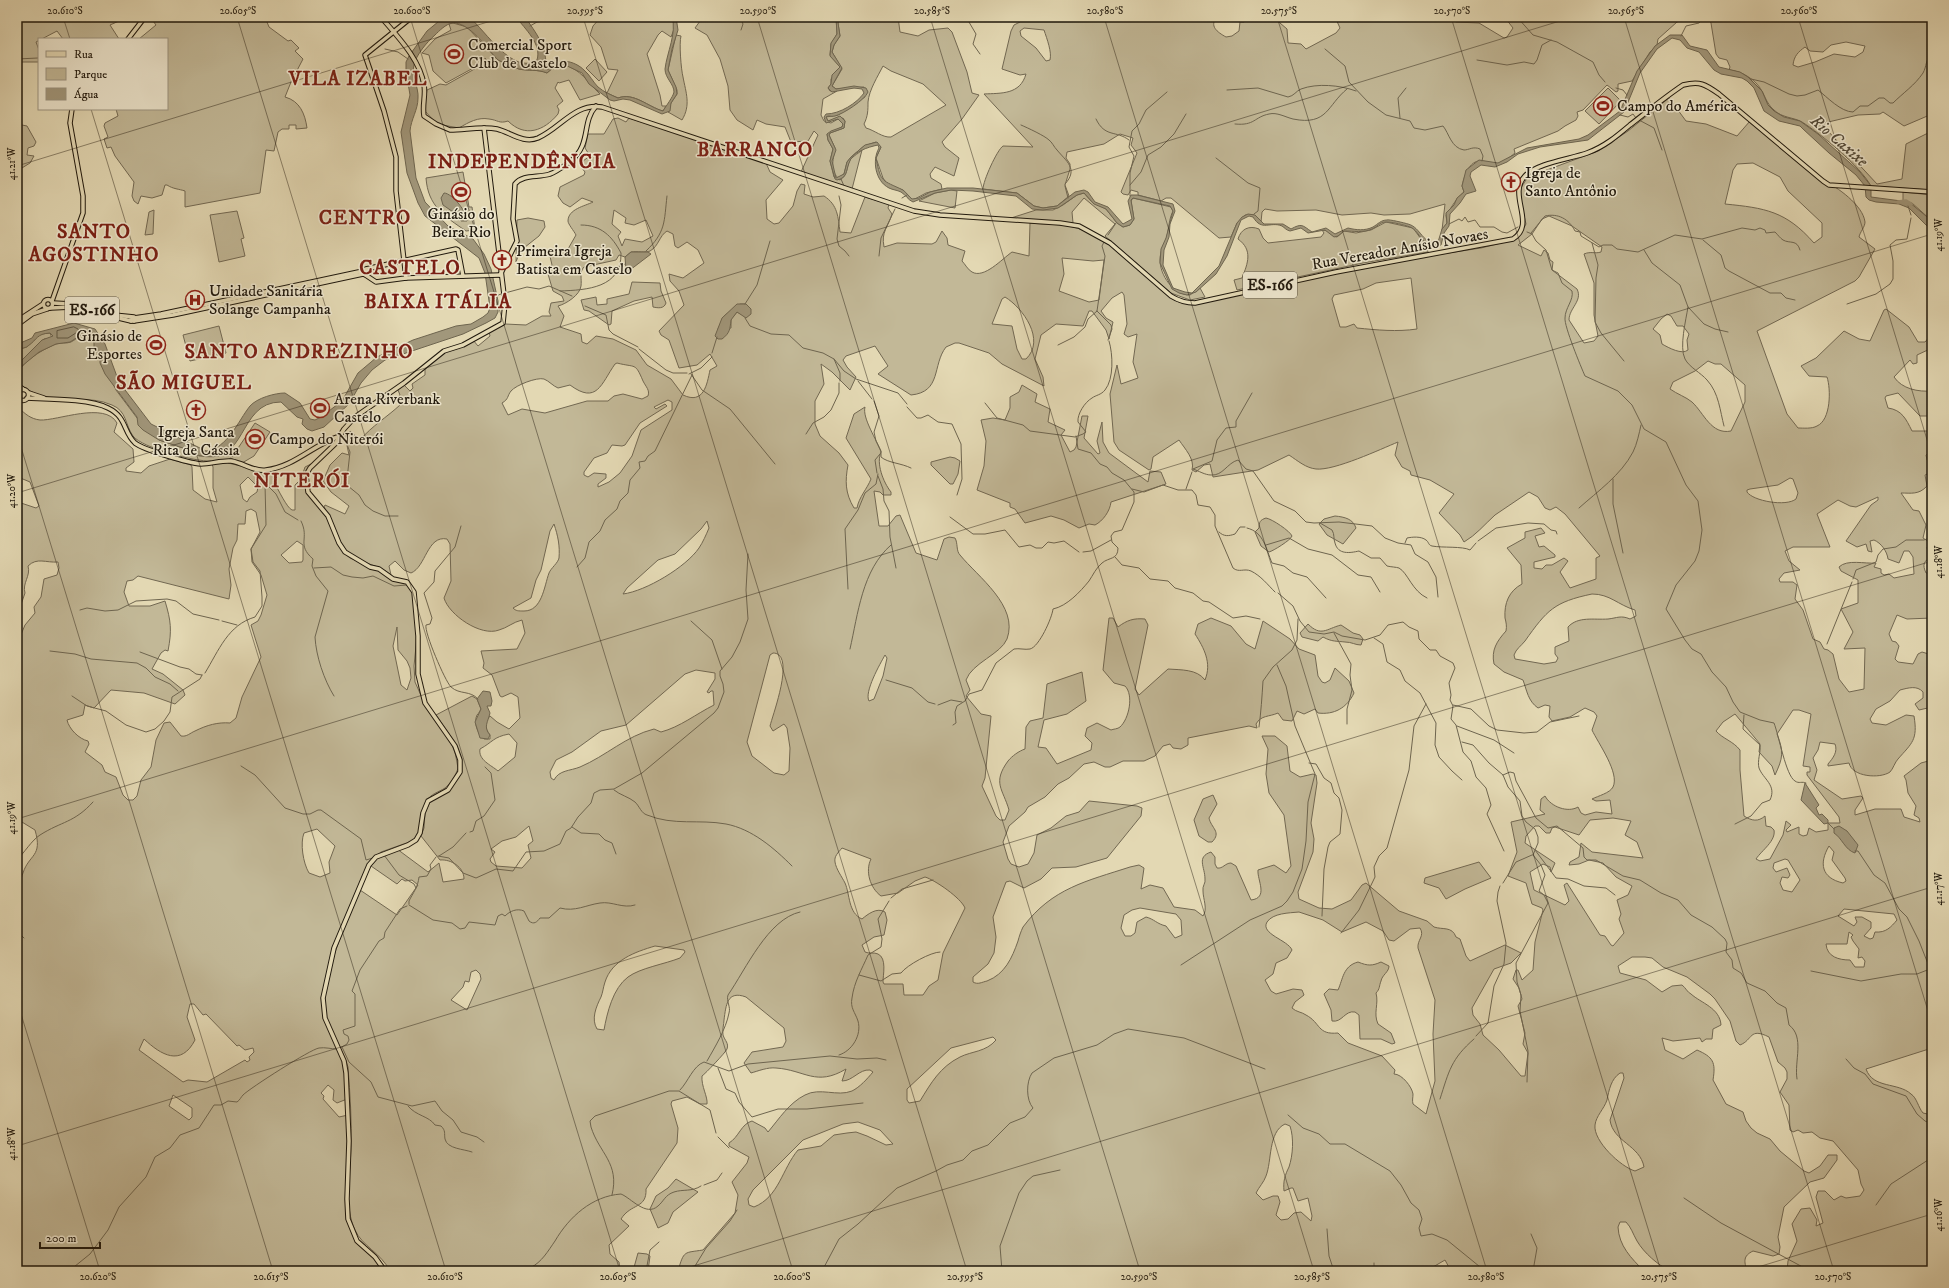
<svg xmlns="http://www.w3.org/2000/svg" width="1949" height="1288" viewBox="0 0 1949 1288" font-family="'IM FELL DW Pica',serif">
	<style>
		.green { fill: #c2b897; stroke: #726852; fill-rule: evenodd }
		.water { fill: #a1977b; stroke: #6e654f }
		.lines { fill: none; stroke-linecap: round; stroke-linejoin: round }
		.shore { stroke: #615844; stroke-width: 1 }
		.stream { stroke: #6e654f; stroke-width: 1 }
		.river { stroke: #a1977b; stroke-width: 3.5 }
		.major-casing { stroke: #21190d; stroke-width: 5.5 }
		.major { stroke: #e3d8b3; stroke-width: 3.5 }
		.ticks { fill: none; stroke: #21190d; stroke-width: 1; stroke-opacity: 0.45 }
		.labels { text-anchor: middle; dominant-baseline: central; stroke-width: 3; stroke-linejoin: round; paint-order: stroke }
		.shield { fill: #ede6ce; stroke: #5e5647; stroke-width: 1 }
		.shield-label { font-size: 15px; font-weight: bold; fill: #21190d }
		.poi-label { font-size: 16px; fill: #21190d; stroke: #ede6ce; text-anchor: start }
		.street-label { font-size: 16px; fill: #21190d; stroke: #ede6ce }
		.water-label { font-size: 17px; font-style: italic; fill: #544b39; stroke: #ede6ce }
		.district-label { font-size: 20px; font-weight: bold; letter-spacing: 1px; fill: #7a1f14; stroke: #ede6ce }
		.neatline { fill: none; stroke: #21190d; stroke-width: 1.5 }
		.ticks-label { font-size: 10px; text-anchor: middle; fill: #21190d }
	</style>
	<rect width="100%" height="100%" fill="#e3d8b3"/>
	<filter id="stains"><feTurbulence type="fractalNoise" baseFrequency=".005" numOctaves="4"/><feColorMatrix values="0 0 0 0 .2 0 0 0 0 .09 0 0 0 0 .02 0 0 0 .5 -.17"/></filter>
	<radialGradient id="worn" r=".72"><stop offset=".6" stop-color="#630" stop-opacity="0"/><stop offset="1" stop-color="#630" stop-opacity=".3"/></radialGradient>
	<g class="green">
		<path d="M 17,17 L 128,17 L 110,25 L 119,39 L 63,39 L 57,31 L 36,42 L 39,50 L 39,62 L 20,62 L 17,73 Z"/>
		<path d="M 150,17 L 269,17 L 267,22 L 269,27 L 288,41 L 291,40 L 299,48 L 295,51 L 303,59 L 291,82 L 285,97 C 300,101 305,114 307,128 L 296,129 L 296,125 L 289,125 L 289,129 L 282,129 L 278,132 L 274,151 L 266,150 L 260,193 L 185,207 L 185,191 C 179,189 173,189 167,185 L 165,185 L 162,195 L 152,198 L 141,196 L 138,204 L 134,201 L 132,196 L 134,182 L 115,156 L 111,147 L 107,148 L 104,139 L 108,137 L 104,126 L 105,123 L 118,116 L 116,109 L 167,109 L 167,39 L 139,39 L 156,25 Z"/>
		<path d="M 601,17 L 672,17 L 675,27 L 671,37 L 662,31 L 658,35 L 647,54 L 660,95 L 662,106 L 666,106 L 663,111 C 648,107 634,92 618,98 L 607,93 L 618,70 L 608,69 L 601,47 L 590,35 L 593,26 Z"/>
		<path d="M 703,17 L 836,17 L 837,34 L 831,44 L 830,55 L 840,67 L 831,79 L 831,84 L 828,88 L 830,91 L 837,91 L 823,99 L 821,115 L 824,121 L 831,123 L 838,119 L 843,124 L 842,127 L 827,134 L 828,140 L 833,149 L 830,161 L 834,177 L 840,180 C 848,175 846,169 849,162 C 851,157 858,154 862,150 L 852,189 L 801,172 L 818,135 L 814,131 L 808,141 L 791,142 L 785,127 L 766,124 L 757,120 L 753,130 L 737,120 L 730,110 L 728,86 L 720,59 L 707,35 L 695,28 Z"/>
		<path d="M 840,17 L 851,17 L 849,21 L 862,20 L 865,17 L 898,17 L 900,32 L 918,36 L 929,30 L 948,28 L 952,32 L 967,72 L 972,93 L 979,95 L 962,119 L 942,142 L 945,147 L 959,158 L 954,176 L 935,167 L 930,174 L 931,178 L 941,184 L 942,189 L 926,193 L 913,200 L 903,190 L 888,185 L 883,178 L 876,158 L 881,147 L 876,142 L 864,146 L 851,157 L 847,162 L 844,174 L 838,178 C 829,169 834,158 835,148 L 829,135 L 830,133 L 844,128 L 845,121 L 843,118 L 828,121 L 826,117 L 838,115 L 865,97 L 864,87 L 836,89 L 832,86 L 842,69 L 832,52 L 834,45 L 840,36 L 838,23 ZM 883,66 L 891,71 L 923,84 L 946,105 L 891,137 C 883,138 874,130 866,128 L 864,124 C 868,116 868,110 868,102 C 869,90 878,76 883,66 Z"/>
		<path d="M 1015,17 L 1217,17 C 1209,26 1217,32 1226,37 L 1232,36 L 1239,31 L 1240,22 L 1244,22 L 1250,17 L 1273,17 L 1287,29 L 1288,43 L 1301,44 L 1306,49 L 1336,33 L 1340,28 L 1335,17 L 1449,17 L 1456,22 L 1479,23 L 1504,38 L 1507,37 L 1513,28 L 1506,19 L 1499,17 L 1690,17 L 1677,22 L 1658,39 L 1657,45 L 1650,52 L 1632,81 L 1618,84 L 1618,91 L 1616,92 L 1607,85 L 1583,110 L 1577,112 L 1578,116 L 1576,120 L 1565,126 L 1558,131 L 1514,149 L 1515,153 C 1510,157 1503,163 1496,164 C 1491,164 1486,161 1481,161 C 1469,160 1464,177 1462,186 L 1464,192 C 1456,198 1452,207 1446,215 L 1447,223 L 1442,230 L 1445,204 L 1410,214 L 1384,215 L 1371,213 L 1342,215 L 1316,210 L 1277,211 L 1265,209 L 1262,212 L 1261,222 L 1254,215 L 1245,215 L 1237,223 L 1231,237 L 1219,238 L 1171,198 L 1166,198 L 1161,201 L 1138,195 L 1138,192 L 1131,190 L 1128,195 L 1123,194 L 1121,192 L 1137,153 L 1131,145 L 1133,138 L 1120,134 L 1104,144 L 1067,152 L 1066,158 L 1070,164 L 1070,169 L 1065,185 L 1069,196 L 1057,206 L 1043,208 L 1034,206 L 1017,193 L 983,189 C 983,181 997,150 1003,146 L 1033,147 L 984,94 C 1001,93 1020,95 1026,74 L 1020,75 L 1002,69 L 1011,31 L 1014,25 L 1020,22 ZM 1024,28 L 1044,30 C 1047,39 1052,52 1050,60 L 1046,61 L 1036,48 L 1021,36 L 1020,31 Z"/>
		<path d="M 1708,17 L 1808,17 L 1809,20 L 1814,21 L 1822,17 L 1932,17 L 1932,114 L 1904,126 L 1883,112 L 1880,114 L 1858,115 L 1824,123 L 1827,130 L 1877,184 L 1902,179 L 1906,144 L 1932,131 L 1932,190 L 1871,186 C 1860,166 1821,134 1802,122 C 1793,117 1782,118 1774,110 C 1768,105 1766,99 1763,93 C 1757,80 1742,71 1729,70 L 1730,67 L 1727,60 L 1719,58 L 1716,54 L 1711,23 ZM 1846,42 L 1865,46 L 1863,52 L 1855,57 L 1834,54 L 1815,62 L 1798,67 L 1793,65 C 1794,56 1798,52 1805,47 L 1810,51 L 1823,52 L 1831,45 Z"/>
		<path d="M 453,23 L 467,27 L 498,60 C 505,63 512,67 519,69 C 528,71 538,69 547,73 L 555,66 L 563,64 C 583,71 585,80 600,94 L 580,100 L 569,80 L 559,83 L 558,82 L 555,88 L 563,101 L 557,106 L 559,110 L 558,114 C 544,131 525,138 508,121 C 499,124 498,120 489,119 C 478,117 469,122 459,128 L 437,124 L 424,110 L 427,90 L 440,84 L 446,85 L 487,62 L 485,58 L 486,61 L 446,83 L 433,71 L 429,55 L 422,53 L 435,39 L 451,30 L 449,24 Z"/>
		<path d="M 676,35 L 681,36 C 679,43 681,69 683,77 C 686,93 691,105 682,120 L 668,112 L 671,103 L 677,94 L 677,90 L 668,70 Z"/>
		<path d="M 595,59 L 607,72 L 599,81 L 586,68 Z"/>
		<path d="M 1608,88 L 1621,101 L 1599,124 L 1585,111 Z"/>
		<path d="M 1669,98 L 1686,121 L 1706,124 L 1737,136 L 1750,121 L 1823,180 C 1837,187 1863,205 1865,222 C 1865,227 1860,232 1859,237 L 1875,249 L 1859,277 L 1855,281 L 1757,331 L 1787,414 L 1798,428 C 1803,428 1812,429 1817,426 C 1831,420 1831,389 1827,377 L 1809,376 L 1801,366 L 1816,358 L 1844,331 L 1859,339 L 1870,341 L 1884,310 L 1886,309 L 1909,327 L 1918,342 L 1925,342 L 1932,334 L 1932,348 L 1917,355 L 1917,363 L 1913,364 L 1910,360 L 1894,377 C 1902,389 1918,392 1932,391 L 1932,420 L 1927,416 L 1920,416 L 1898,393 L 1886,396 L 1885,398 L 1888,408 C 1902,410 1906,419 1912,431 L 1927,431 L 1932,434 L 1932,451 L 1926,455 L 1927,460 L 1932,466 L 1932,472 L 1925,475 L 1927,486 C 1919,495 1911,493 1901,493 L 1913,510 L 1919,511 L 1926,525 L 1923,538 L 1929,542 L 1927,548 L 1931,556 C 1924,562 1922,564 1926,573 L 1932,573 L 1932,618 L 1907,619 L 1897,615 L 1889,634 L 1892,641 L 1896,642 L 1899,646 L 1895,659 L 1898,662 L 1913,664 L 1918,654 L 1922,652 L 1932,655 L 1932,707 L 1919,710 L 1915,704 L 1923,698 L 1923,692 C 1917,685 1908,688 1900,690 L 1890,701 L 1876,709 L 1870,719 L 1872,723 L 1886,725 L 1906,715 L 1914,716 C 1918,740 1912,743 1898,759 C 1895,762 1893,769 1890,772 C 1880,779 1852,777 1849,763 L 1828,766 L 1828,764 C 1833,758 1838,752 1835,744 L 1820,742 L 1818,750 L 1813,758 L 1817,770 L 1814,780 L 1842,799 L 1861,796 L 1863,798 L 1855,810 L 1855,815 L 1875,809 L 1901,809 L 1904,817 L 1920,822 L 1919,818 L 1914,815 L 1916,806 L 1908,793 L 1906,780 L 1904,776 L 1921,763 L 1932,760 L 1932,1048 L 1866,1069 C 1873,1089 1898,1082 1911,1094 C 1917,1098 1918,1107 1923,1113 L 1932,1115 L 1932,1271 L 1787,1271 L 1788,1261 L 1797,1241 L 1792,1224 L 1801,1209 L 1810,1208 L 1817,1220 L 1816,1226 L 1823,1223 L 1816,1197 L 1818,1191 L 1825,1191 L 1834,1200 L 1841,1196 L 1846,1198 L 1860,1196 L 1864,1190 L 1861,1184 L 1858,1170 L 1833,1141 L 1820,1138 L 1812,1132 L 1803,1133 L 1798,1130 L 1793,1132 L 1790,1130 L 1789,1105 L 1780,1092 L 1787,1079 L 1787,1072 L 1785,1068 L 1778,1062 L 1769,1037 C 1749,1027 1753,1040 1740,1045 L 1736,1041 L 1730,1021 L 1715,999 L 1710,994 L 1687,977 L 1663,967 L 1652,958 L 1645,957 L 1632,957 L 1618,966 L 1620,973 L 1646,980 L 1662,992 L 1672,986 L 1682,985 C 1686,988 1687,992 1691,994 C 1701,1003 1720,1008 1721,1025 L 1713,1029 L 1712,1039 L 1706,1039 L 1702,1042 L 1700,1038 L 1673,1041 L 1662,1038 L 1665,1050 L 1683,1059 L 1697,1050 C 1713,1057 1716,1062 1713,1080 L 1726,1104 L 1743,1112 L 1746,1121 L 1751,1128 L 1757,1133 L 1770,1139 L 1780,1151 L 1804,1171 L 1809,1173 L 1820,1166 L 1828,1155 L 1837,1155 L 1837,1160 L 1824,1178 L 1810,1182 L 1784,1207 L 1778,1237 L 1780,1247 L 1779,1254 L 1773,1256 L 1753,1251 C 1743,1256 1744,1261 1747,1271 L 1670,1271 C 1658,1265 1644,1253 1637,1241 C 1633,1234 1631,1227 1626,1222 L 1620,1222 L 1618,1227 C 1619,1246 1631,1258 1644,1271 L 1451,1271 L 1445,1260 L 1433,1267 L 1423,1269 L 1422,1271 L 678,1271 C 684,1250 684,1253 703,1250 L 735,1213 L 738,1195 L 732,1182 L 747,1163 L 749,1157 L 729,1146 L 729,1143 C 739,1137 741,1124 752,1121 L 765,1128 L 768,1132 C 779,1119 789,1103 805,1095 C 820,1087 837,1097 852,1091 C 860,1087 867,1079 873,1072 L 870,1070 C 859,1069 853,1081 842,1081 L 846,1069 C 816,1087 805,1070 776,1068 C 768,1067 758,1071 751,1073 L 744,1063 L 752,1052 L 783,1047 L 786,1041 L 784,1028 L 746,997 C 727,990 726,1005 724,1020 C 724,1024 722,1030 723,1035 C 725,1041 729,1043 727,1049 C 726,1052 705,1074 702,1076 C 701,1086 708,1097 707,1104 L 700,1104 L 687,1097 L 672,1101 L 671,1104 L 678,1128 L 677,1143 L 646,1189 C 647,1209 631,1203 621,1219 L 629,1226 L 609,1245 L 610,1254 L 619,1262 L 620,1271 L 390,1271 C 381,1253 362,1246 355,1230 C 344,1207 350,1175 351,1149 C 352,1122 350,1094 348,1067 C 343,1049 331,1034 326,1016 C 318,983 347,921 360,890 L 397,915 L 418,885 L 412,880 L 405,881 L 402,879 L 397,884 L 371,866 L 377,858 L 397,849 L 428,872 L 439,863 L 443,882 L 464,879 C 464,867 451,859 440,860 L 421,836 L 424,828 L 425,813 L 430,802 L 447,791 L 461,768 L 454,741 L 436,715 L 472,696 L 477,699 L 481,709 C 480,711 479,713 477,715 C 473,723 478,734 484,739 L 490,739 L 490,735 C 485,729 484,722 490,716 L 497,722 L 509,729 L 520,718 L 518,697 L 511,693 L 502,697 L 500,696 L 492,675 L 483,668 L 484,663 L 481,651 L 517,649 L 525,633 L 522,620 C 513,622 507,628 499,630 C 481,637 449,615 444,598 L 451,581 L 450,544 L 447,539 C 427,535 426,567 411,573 L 404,570 L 395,561 L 389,566 L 391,575 C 379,564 359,564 347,552 C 337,541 333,520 324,507 L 325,505 L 345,514 L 349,506 L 331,492 L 323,481 L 330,465 L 342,453 L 349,455 L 345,436 L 350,431 L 360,440 C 372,426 387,417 400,405 L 397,400 L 400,395 L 398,390 L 404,385 L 410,391 L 413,388 L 412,384 L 425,375 L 425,369 L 445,352 L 473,340 L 478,346 L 490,336 L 489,332 L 505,324 L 526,325 L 542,316 L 551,316 L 549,312 L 551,303 L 564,301 L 562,296 L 553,291 L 548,274 L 552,265 L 549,252 L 568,249 L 576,235 C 574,231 568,224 568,221 C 568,209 585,206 593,202 L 582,198 L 570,207 L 563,203 L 558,196 L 560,187 L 584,175 L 585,172 L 581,167 L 583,161 L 590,156 L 585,148 L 588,134 L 604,134 L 613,119 L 618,118 L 626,122 L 629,118 L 766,163 L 770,172 L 783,180 L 766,200 L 767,219 L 774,224 L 779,223 L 793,206 L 797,191 L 801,184 L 805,185 L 804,194 L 813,197 L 824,196 C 838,205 838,217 840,232 L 851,233 L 865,197 L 889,204 L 888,208 L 892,214 C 888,228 881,231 884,247 L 897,243 L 932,244 L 936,242 L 942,231 L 947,238 L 948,245 L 965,251 L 962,261 C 965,264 968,270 972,272 C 984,279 1002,259 1012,252 L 1029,256 L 1030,223 C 1048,225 1068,223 1085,231 C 1118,245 1143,276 1171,298 L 1179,302 L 1193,305 L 1363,266 L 1481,248 L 1513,240 L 1521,233 L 1526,224 L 1521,202 L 1520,189 L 1528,177 L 1598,151 L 1628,131 ZM 1753,163 L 1780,177 L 1788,191 L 1822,223 L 1822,237 L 1814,243 C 1786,211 1765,208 1725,204 L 1733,170 L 1737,164 ZM 614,210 L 626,218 L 625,223 L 634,225 L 646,220 L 653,236 L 642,242 L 625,239 L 622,246 L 618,236 L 621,232 L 612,224 ZM 1549,216 L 1572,226 L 1602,247 L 1601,252 C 1595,254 1591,251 1584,254 L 1594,283 L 1594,315 L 1598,336 L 1594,341 L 1584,343 L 1569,320 C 1569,308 1583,301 1577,289 L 1552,270 L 1553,262 L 1550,260 L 1548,253 L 1544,250 L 1541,256 L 1518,245 L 1532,234 L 1542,219 ZM 667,231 L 673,234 L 675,246 L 678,248 L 687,242 L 698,250 L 704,263 L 683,278 L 669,274 L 670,281 L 679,291 L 684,305 L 659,331 L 661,335 L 669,340 L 679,368 L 697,365 L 710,354 L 717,366 L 710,370 C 707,384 704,405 683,395 L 671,379 L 647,365 L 636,350 L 613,339 L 596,336 L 587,344 L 582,342 L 581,334 L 560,327 L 564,316 L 558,306 C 566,304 580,295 581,286 C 582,279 579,272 584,267 L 616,260 L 619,255 L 625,257 L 631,252 C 637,251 646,253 650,251 C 659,246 659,236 667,231 ZM 1062,258 L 1093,261 L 1104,260 L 1099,300 L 1089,302 L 1059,291 L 1064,274 ZM 1411,278 L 1417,329 C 1397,332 1377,330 1357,328 L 1354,324 L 1346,327 L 1340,327 L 1332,299 L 1334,295 L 1363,289 L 1376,283 ZM 1122,292 L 1124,295 L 1127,324 L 1124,334 L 1128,337 L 1137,334 L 1133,362 L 1138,378 L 1121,384 L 1117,365 L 1110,394 L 1114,442 L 1119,450 L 1149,470 L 1151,469 L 1153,457 L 1179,440 C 1185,449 1195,459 1192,470 L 1196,472 L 1204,465 L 1210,464 L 1213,477 L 1258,470 L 1289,455 C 1298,461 1306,468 1316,469 C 1334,471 1381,449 1398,442 L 1395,455 L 1402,467 L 1410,471 L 1411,475 L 1430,480 L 1454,494 L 1439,513 L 1460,535 L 1464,542 C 1476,535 1484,525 1495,515 C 1506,507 1518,500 1529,492 L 1538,497 L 1545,508 L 1550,510 L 1556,507 L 1565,514 L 1600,556 L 1596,558 L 1596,579 L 1570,588 L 1560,572 L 1568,561 L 1564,558 L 1552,565 L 1546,565 L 1542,569 L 1534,568 L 1534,562 L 1555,557 L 1555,555 L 1544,546 L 1539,547 L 1535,536 L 1545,533 L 1541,528 L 1525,532 L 1525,538 L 1507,548 L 1521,565 L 1522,584 C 1509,591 1504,603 1505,618 C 1506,622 1507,626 1506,631 C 1497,641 1491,650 1494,664 L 1504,672 L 1523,680 C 1527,691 1528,701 1538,708 L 1545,705 L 1550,706 L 1549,717 L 1552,721 L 1570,717 L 1585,708 L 1594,712 L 1597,716 L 1592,730 C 1598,743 1620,773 1613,787 C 1610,793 1598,796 1592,799 L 1596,801 L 1610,800 L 1612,814 L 1596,812 L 1585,815 L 1581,813 L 1578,807 C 1568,813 1551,807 1545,796 L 1541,799 L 1540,810 L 1545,814 L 1511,822 L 1517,852 L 1508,876 L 1526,883 L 1532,904 L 1542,908 L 1543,910 L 1535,942 L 1533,970 L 1522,980 L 1518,970 L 1516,970 L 1513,979 L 1519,988 L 1522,999 L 1518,1006 L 1525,1033 L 1523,1044 L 1528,1053 L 1525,1076 L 1521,1076 L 1499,1050 L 1483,1035 L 1480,1024 L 1473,1015 L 1472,1008 L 1494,969 L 1511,963 L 1521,953 L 1505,945 L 1470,961 L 1466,956 L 1460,939 L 1456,937 C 1452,926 1443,930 1434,927 L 1427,921 L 1399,911 L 1366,883 L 1362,885 L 1351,900 L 1332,909 L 1319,908 L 1299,899 L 1298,892 L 1313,852 L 1314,839 L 1311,823 L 1317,783 L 1316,775 L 1313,774 L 1300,777 L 1290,771 L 1287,746 L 1275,736 L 1262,736 L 1268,749 L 1266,774 L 1269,793 L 1284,815 L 1291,866 L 1286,873 L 1274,865 L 1258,870 C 1257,880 1269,898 1251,900 L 1236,866 L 1231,863 C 1225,863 1223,869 1217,868 L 1215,864 L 1215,857 L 1211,852 C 1196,857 1205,867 1205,879 C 1206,883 1202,886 1203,891 C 1203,899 1208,909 1203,916 L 1195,910 L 1174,907 L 1163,888 L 1150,885 L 1141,889 L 1144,868 L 1139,865 L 1130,867 C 1087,881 1052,888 1023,927 C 1021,931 1019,937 1018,941 C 1012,958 1005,974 987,981 C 982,982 978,985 973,982 L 973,977 L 988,964 L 994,953 L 996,937 L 993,917 L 1006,882 L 1010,881 L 1024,888 L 1041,879 L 1052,868 L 1076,867 L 1107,858 L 1141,816 L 1142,808 L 1137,806 L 1089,801 L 1079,812 L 1066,816 L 1051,828 L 1037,835 L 1034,853 L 1028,864 L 1019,867 L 1011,864 L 1008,859 L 1003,842 L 1009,826 L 1025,812 L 1028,807 L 1045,797 L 1058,784 L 1069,778 L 1084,764 L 1094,762 L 1105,767 L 1110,767 L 1123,761 L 1144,761 L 1155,756 L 1163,746 L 1170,744 L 1173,748 L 1181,749 L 1188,745 L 1188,738 L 1249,726 L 1257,728 L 1256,724 C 1261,715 1269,717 1278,713 L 1283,720 L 1292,721 L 1297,711 L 1304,714 L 1315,709 L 1318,713 C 1334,715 1347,708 1354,693 L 1349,681 L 1335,668 L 1330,680 L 1325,683 L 1322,682 L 1318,676 L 1315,655 L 1299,649 L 1290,639 L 1263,621 L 1255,649 L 1246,644 L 1231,626 L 1211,618 L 1198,624 L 1195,634 C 1204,648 1212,663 1205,680 C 1197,669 1181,670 1168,669 L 1139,695 L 1135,689 L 1148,625 L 1145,619 C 1134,618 1127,620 1118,627 L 1113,618 L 1109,618 L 1103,670 L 1114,683 L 1125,686 C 1134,695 1129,719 1120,727 C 1118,729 1113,729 1111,730 L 1097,723 L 1087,728 L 1085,736 L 1092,743 L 1091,750 L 1057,764 L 1046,748 L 1038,747 L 1044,720 L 1067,714 L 1086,701 L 1082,672 L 1047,684 L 1043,718 L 1030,721 L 1026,727 L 1025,749 C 1019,751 1012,756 1008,761 C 992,783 1003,789 1009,810 L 1005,820 L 1000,820 L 996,816 L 982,786 L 985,778 L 991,716 L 981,714 L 966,696 L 970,690 L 966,680 C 972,663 1001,654 1007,639 C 1019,606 978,577 960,555 C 956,551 958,543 955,538 L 949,537 L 944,539 L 937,560 L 916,553 L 900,515 L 896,516 L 888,526 L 879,526 L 874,491 L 880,492 L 883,495 L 891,495 L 891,492 C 883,482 876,463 881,452 C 877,440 862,418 865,407 L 854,414 L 846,438 L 871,479 C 867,489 859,497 857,508 L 854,508 C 845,493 845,481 848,465 L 839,453 L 820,436 L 815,424 L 815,401 L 824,384 L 821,364 L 832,372 L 850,390 L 856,377 L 847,367 L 843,360 L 846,356 L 875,346 L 888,366 L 878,374 L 911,395 C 942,392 932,365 946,347 L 955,343 L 959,343 L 989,353 L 1002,364 L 1044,386 L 1043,377 L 1035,359 L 1041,335 L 1056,324 L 1083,326 L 1089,311 L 1092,311 L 1106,330 L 1109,339 L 1113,322 L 1106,318 L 1101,311 L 1112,298 ZM 1005,297 C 1023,308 1046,340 1026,359 L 1022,359 L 1017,349 L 1012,326 L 992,324 L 1002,299 ZM 740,304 L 746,304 L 751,309 L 743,315 L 737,312 L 731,319 L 731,328 L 718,329 L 724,316 ZM 1667,314 L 1671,316 L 1677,326 L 1683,326 L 1689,334 L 1687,340 L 1688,350 C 1682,355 1669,348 1662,344 L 1660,335 L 1653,329 L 1661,319 ZM 1708,361 L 1715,364 L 1721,364 L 1745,385 L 1745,402 L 1731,431 C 1711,435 1704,413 1692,402 C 1686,397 1677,394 1670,389 L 1673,382 L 1695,371 ZM 617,363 C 636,368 635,362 643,381 C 646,387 650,390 648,396 L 642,399 L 623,394 L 614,396 L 608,401 L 587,401 L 545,413 L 522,409 L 508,415 L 502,403 C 509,399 507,396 511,391 C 516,385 537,377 544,379 C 549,381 553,386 558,388 L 570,385 C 597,405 601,384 615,364 ZM 668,400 L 672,402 L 672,410 L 641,430 L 632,456 L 620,473 L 609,482 L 598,487 L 598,484 L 606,478 L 606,474 L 594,473 L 588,477 L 584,475 L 584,472 L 594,458 L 607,453 L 612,445 L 622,446 L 625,445 L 640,423 L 667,406 L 665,404 L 656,409 L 654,407 ZM 1790,478 L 1793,479 L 1798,493 L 1796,499 C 1786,507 1753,501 1747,492 L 1747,490 L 1750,489 L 1778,485 ZM 1878,497 L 1878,500 L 1871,505 L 1846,541 L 1857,547 L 1866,544 L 1868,551 L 1872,552 L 1870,541 L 1874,540 C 1881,543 1887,551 1888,559 L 1899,563 L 1904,551 L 1909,551 L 1913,557 L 1914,574 L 1894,578 L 1889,574 L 1884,575 L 1881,573 L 1881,569 L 1874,567 L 1876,563 C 1865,564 1847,559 1839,567 L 1841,571 L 1858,580 L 1858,603 L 1841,609 L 1853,632 L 1844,649 L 1865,648 L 1864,689 L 1849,692 L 1839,679 L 1833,654 L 1828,650 L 1824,649 L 1820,642 L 1813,639 L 1803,610 L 1795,599 L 1797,585 L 1793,582 L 1780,582 L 1779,579 L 1784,573 L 1800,570 L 1789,561 L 1785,551 L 1793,547 L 1830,547 L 1817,514 L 1838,500 L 1850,506 L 1856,507 ZM 707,521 L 709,528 C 706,535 703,542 699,548 C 686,567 646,591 623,594 L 627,588 L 658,560 L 675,554 L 701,529 ZM 554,524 C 558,536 560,546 559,558 C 558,563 551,568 549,573 C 544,587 542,611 524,611 C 518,611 516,611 513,608 L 531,598 L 536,580 L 541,570 L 550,531 ZM 1592,594 C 1610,594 1618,605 1635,610 L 1636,616 L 1630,619 C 1621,615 1617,618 1608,619 C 1594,620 1578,616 1568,627 L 1569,641 L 1555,647 L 1555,654 L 1558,658 L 1556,662 L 1544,664 L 1515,659 L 1514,655 C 1516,649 1521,646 1525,641 C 1547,610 1554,602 1592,594 ZM 773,653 C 796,653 773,714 770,726 L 773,731 L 784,724 L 787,728 L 790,748 L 789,771 L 784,775 L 774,773 L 752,756 L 747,742 L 770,655 ZM 885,655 L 887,658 L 883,676 L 874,699 L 869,701 C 864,692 880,664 885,655 ZM 696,670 L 715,673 L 715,679 L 707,692 L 709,693 L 711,691 L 713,691 L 714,705 C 696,714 680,727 661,732 L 654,729 C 626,736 606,756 580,767 C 570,771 559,770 554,780 L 551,778 L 550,772 L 556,760 L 572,752 L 601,731 L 626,725 L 685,674 ZM 1793,710 L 1799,710 L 1811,714 L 1803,766 L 1810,767 L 1810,772 L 1807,772 L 1807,775 L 1839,817 L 1840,823 L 1828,823 L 1828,830 L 1816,832 L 1809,828 L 1807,835 L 1803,836 L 1799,834 L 1799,827 L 1787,832 L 1786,830 L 1791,825 L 1786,821 L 1783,835 L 1770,859 L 1760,861 L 1756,859 C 1762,850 1776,841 1774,830 L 1771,827 L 1766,826 L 1765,816 C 1758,822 1752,821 1744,816 L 1740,770 L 1740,750 C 1733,741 1723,739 1716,731 L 1723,722 L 1735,714 L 1760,744 L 1759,752 L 1772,766 L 1775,775 C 1783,758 1784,752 1777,734 ZM 509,734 L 517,743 L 515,757 L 498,771 C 491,765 478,760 480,749 C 493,742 493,737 509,734 ZM 1613,818 L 1631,821 L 1625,835 L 1637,842 L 1643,858 L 1592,852 L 1581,843 L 1579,857 L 1570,862 L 1569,865 L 1579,864 L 1589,860 L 1603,863 L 1616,877 L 1632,886 L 1628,895 L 1617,900 L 1621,914 L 1619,919 L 1624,933 L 1613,946 L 1611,945 L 1605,936 L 1600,935 L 1567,883 L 1564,885 L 1569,901 L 1565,905 L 1534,890 L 1530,872 L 1543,864 L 1550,867 L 1551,872 L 1555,863 L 1525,843 L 1526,836 L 1535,826 L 1539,826 L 1546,833 L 1550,833 L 1552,828 L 1555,827 L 1579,835 L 1590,820 ZM 529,826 L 533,841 L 528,845 L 531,858 L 522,868 L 496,866 L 491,862 L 490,859 L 495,852 L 491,849 L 502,841 L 516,837 ZM 1829,846 L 1834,852 L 1832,860 L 1845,878 L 1846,881 L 1843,883 C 1821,878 1819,863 1829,846 ZM 842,848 L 871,859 C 865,871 870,888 881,896 L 898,893 L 915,881 L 925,877 C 935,880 961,898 965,908 L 943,953 L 938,980 L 929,986 L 923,995 L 904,995 L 903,984 L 884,984 L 883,982 C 883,975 887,958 878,954 C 874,952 869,954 865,952 L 862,945 L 874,937 L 884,935 L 887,920 L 885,912 C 877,907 868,914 862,919 C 848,913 850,894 845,883 C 842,877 836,869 835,862 C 834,856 838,853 842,848 ZM 1785,859 L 1788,860 L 1800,880 L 1792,892 L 1783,890 L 1780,883 L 1782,877 L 1788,878 L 1790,875 L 1787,868 L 1776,872 L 1773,868 L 1774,863 ZM 1140,908 L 1176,914 L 1181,920 L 1182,935 L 1175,938 L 1166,926 C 1157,924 1154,919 1146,917 L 1137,922 L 1135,933 L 1131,936 L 1125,936 L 1121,928 L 1124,915 L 1132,910 ZM 1844,909 L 1894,914 L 1897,920 C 1891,927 1886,933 1875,932 L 1873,938 L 1870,939 L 1864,936 L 1871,928 L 1871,922 L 1862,917 L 1855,917 L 1857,922 L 1854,926 L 1838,916 ZM 1299,912 L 1323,920 L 1342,932 L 1366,922 L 1383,931 L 1389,940 L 1394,941 L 1410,929 L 1420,928 C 1425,936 1417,940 1418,948 L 1435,1000 L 1433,1034 L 1435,1081 L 1426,1114 L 1413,1104 C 1412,1100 1413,1098 1413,1094 C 1412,1087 1402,1074 1394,1074 L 1395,1070 L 1382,1056 L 1348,1043 L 1338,1033 C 1317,1035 1321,1023 1306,1015 C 1302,1012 1296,1012 1292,1008 L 1295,1002 L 1304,995 L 1302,990 L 1293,989 L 1276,994 L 1271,991 L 1265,980 L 1273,974 L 1276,963 L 1287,958 L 1292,950 C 1288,940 1260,934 1267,922 C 1273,913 1289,913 1299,912 ZM 1849,932 L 1853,935 L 1851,937 L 1853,941 L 1859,949 L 1858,958 L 1862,957 L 1865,961 L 1864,967 L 1855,967 L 1850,960 C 1839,960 1827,957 1826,944 L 1847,944 ZM 655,946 L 684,950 L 685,952 L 680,958 C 665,964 640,968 628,977 C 613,988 607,1013 604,1030 L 597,1029 C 591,1019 596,1007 601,997 C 603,992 603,988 605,982 C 612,960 635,952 655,946 ZM 476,970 L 480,974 L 481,979 L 467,1010 L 451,1000 L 463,987 L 465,981 L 469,982 L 471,972 ZM 993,1037 L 996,1040 C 986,1052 972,1051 960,1057 C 940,1067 931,1083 920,1101 L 909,1103 L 907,1100 L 907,1089 L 951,1048 ZM 1620,1073 L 1623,1073 L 1624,1078 L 1610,1120 C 1613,1142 1640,1145 1644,1167 L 1635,1171 C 1621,1167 1593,1141 1595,1125 C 1596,1116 1604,1109 1607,1100 C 1609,1090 1611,1079 1620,1073 ZM 858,1122 L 880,1130 L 893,1144 L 886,1145 L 867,1136 L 856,1132 L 847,1133 L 834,1135 L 821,1146 L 798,1150 C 782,1169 779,1197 754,1207 L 749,1205 L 748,1199 L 753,1190 L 803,1140 L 843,1124 ZM 1285,1124 L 1290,1126 C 1294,1138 1293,1155 1289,1167 C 1285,1175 1283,1181 1284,1191 L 1291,1188 L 1293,1188 L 1298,1201 L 1308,1198 L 1312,1216 L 1311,1221 L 1301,1212 L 1294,1213 L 1288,1219 L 1281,1220 L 1276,1215 L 1280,1202 L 1278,1196 L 1273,1196 L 1263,1200 L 1256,1193 C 1259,1187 1264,1182 1266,1176 C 1272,1161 1268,1132 1285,1124 Z"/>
		<path d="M 17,124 L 27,126 L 36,142 L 34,146 L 28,148 L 27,155 L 34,156 L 30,163 L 17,171 Z"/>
		<path d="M 463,172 L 469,207 L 472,207 L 475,230 L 466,231 C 444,216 428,206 426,178 Z"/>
		<path d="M 951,190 L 957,191 L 955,208 L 919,201 L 935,193 Z"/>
		<path d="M 1903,192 L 1932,195 L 1932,221 L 1912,203 L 1903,201 Z"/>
		<path d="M 1084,193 L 1091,201 L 1106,209 L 1117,223 L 1123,227 L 1130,225 L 1134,219 L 1131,201 L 1133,198 L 1171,207 L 1173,211 C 1169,219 1169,227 1167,236 C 1165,244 1160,250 1160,260 C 1160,275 1173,295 1190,295 L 1200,288 L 1205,297 L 1190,300 L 1171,293 L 1105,236 L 1115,224 L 1084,198 L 1072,212 L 1073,223 L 1008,219 L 1036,210 L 1053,210 L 1063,205 L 1077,195 Z"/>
		<path d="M 154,210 L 153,234 L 145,235 L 149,212 Z"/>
		<path d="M 237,211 L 244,238 L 241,239 L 245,256 L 219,262 L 210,215 Z"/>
		<path d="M 528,218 L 544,221 L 545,227 L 539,236 L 520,251 L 516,262 L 517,220 Z"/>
		<path d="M 1386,222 L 1413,228 L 1421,239 L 1426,243 L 1428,252 L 1363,263 L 1237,290 L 1234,280 L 1242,278 C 1248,263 1253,250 1238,239 C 1241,229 1249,225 1259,229 L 1263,238 L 1268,243 L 1321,237 L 1324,233 L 1322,230 L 1328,231 L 1333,236 L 1337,237 L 1344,231 L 1356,233 L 1371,230 Z"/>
		<path d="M 632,282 L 660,283 L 661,291 L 666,303 C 664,309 658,308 653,307 L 652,297 L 634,301 L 612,311 L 611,324 L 609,325 L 589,311 L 584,310 L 581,300 L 596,297 L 597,305 L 607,304 L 607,299 L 629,294 Z"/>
		<path d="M 219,326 L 226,353 L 190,361 L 183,335 Z"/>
		<path d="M 50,333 L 52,338 L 44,339 L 17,365 L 17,352 L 19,349 L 27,347 L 40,334 Z"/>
		<path d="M 81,335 L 88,336 L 94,342 L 116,390 L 137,418 L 159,440 L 192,451 L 199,456 L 219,456 L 229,451 L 233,454 L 232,457 L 255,423 L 270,432 L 254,456 L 242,463 L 230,458 L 228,463 L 262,471 L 272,469 C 275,475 273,479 275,484 C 278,489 287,508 292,510 L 295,510 L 295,485 L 301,479 L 305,467 L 313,463 L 305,477 L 306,489 L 327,517 L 343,552 L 350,558 L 377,569 L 388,576 L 406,582 L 413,593 L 417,636 L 414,666 L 415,682 L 423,700 L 450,741 L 455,752 L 458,768 C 456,775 451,783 445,788 C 439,792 430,794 427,801 C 421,814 424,831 412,841 L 381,852 L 372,859 L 331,958 L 323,1009 L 345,1067 L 347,1099 L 337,1103 L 333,1100 L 334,1090 L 328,1085 L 321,1093 L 324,1096 L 323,1099 L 339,1117 L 348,1115 L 348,1217 L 356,1237 L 379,1259 L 387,1271 L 17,1271 L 17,891 C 21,885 20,880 23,873 C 29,854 43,857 35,830 L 17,819 L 17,644 L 25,625 L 35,613 L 34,607 L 41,597 L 44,579 L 57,575 L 59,568 L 58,562 C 46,563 37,557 28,566 C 31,576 22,583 25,593 L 17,616 L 17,510 L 21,503 L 36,508 L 39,506 L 30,482 L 18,477 L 21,491 L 17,479 L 17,412 L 19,408 C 25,414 31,419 40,420 C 57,421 105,401 117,423 L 114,432 L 133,449 L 134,462 L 126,468 L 126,471 L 141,473 L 149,466 L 170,459 L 191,465 L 192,467 L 193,490 L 205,499 L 217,502 L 213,488 L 213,467 L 211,461 C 196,462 142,448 133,436 C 125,425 127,411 112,405 C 90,395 64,403 42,396 C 33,393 26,389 18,383 C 11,367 43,349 56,344 C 61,342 66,344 71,342 C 75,340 78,337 81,335 ZM 248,477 L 258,487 L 257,492 L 250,497 L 247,502 L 243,499 L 240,485 ZM 251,509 L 256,512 L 260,532 L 251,549 L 252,562 L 261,575 L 267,595 L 261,615 L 258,621 L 251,625 L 261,657 L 242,697 L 236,718 L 230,723 C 218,722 207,725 195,731 C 190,733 187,737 181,736 L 170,722 L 164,723 L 156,740 L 151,767 L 141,780 L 137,796 L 133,800 L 128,800 L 123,795 L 116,777 L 105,772 L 102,765 L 85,752 L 89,744 L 88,741 C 79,739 69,729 67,720 L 83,715 L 85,705 L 94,708 L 111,690 L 144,693 L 175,704 L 185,695 L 183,690 L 163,674 L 152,669 L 161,653 L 165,650 L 168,651 C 172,630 171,621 165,601 L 150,606 L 129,606 L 124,592 L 127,581 L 133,580 L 138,576 L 229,599 L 231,585 L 229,569 L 233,548 L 237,540 L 238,524 L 245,524 L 246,511 ZM 297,541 L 303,545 L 303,560 L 302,562 L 289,563 L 281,555 ZM 397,627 L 398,650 L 407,661 L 410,668 L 411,678 L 407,690 L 401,685 L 393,646 ZM 317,829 L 335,846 L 329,862 L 330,873 L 320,877 L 309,873 C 303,863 300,843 304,833 ZM 190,1004 L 194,1004 L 203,1015 L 206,1014 L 237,1046 L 239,1045 L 245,1050 L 253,1048 L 254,1052 L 249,1057 L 250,1060 L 247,1062 L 245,1060 L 207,1082 L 188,1080 L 183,1082 L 139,1050 L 144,1039 C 161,1055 181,1067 195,1040 L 187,1017 ZM 173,1095 L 192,1108 L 192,1117 L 189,1120 L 169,1106 Z"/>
		<path d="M 1022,385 L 1037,394 L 1035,402 L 1050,409 L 1048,422 L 1065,430 L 1061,435 L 1070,452 L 1074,450 L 1076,447 L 1082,416 L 1088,416 L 1084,438 L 1098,454 L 1100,453 L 1097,441 L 1102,422 L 1103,442 L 1109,453 L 1148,482 L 1150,471 L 1161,472 L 1166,484 L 1111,502 C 1110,511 1103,521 1095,525 L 1089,524 L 1079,528 L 1064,520 L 1051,516 L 1025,523 L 1015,509 L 1010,507 L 1010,503 L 977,490 L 984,466 L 986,441 L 981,420 L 993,418 L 1005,420 L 1010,408 L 1010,397 L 1019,392 Z"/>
		<path d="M 950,457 L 955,458 L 960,461 L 958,474 L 953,484 L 950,484 L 931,465 L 931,462 Z"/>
		<path d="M 1335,516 C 1345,517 1353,519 1356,528 L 1343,544 L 1327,535 L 1319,524 L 1324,519 Z"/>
		<path d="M 1266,518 C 1272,519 1290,531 1292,536 C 1291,540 1273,551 1269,552 L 1261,546 L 1255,532 L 1259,528 C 1259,522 1260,520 1266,518 Z"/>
		<path d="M 1308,624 C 1321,637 1326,629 1341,625 L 1353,633 L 1360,635 L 1363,639 L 1361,645 C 1355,645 1352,642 1345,642 C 1337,641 1332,642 1323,637 L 1318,641 L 1302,637 L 1300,633 Z"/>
		<path d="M 1213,795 L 1217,804 L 1209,818 C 1211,828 1222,832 1212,842 L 1208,842 L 1199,836 L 1194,820 L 1203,799 Z"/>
		<path d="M 1479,862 L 1491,878 L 1465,889 L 1446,899 L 1439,888 L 1424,883 L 1425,878 Z"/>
		<path d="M 1358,962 C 1368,966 1372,966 1381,962 L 1389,966 C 1389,972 1382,975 1381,981 C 1379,986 1380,989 1376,993 C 1379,1004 1373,1013 1378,1024 L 1391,1033 L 1395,1043 L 1392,1044 L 1381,1039 L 1360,1039 L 1359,1015 L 1355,1012 C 1345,1010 1342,1023 1332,1021 L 1331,1010 L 1324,994 L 1329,989 L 1338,990 C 1343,979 1343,966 1358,962 Z"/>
		<path d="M 676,1179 L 698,1192 L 673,1212 L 668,1223 L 658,1228 L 650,1209 L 656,1196 L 668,1188 Z"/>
		<path d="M 638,1253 L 647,1254 L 650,1256 L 648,1271 L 633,1271 Z"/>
	</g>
	<g class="water">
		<path d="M 444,17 L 470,18 C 485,30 513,76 537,60 C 542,44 525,29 516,17 L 525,17 C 536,33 546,45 546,65 L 543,67 L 545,69 L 549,69 C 556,56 575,61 584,70 C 590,75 593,82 598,87 C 604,92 611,95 618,98 C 634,92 648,107 663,111 C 666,106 673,97 674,92 C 674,84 665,78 665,69 C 667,52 677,33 672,17 L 676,17 L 678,30 L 672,49 L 668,70 L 676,87 L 677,94 L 671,103 L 670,111 L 662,114 L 630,100 L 623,99 L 614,101 L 610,100 L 589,84 L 582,73 L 563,64 L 555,66 L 547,73 C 537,69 528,71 519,69 C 512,67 505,63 498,60 C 488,50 469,21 452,23 C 446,24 439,31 435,35 C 427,42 416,55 414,65 C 411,75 419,88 418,98 C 418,110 411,119 410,131 L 416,178 L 425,202 L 448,226 L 473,239 L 484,254 L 491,269 L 498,301 L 498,312 L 495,318 L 486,323 L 463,334 L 385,360 L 372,370 L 361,383 L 349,404 L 324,427 L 312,431 L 307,429 L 302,424 L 303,419 L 297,417 L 281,402 C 236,402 249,469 197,455 L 192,451 L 159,440 L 143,430 L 138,425 L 137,417 L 105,374 L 100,363 L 100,354 L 94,351 L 94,342 L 88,336 L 81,335 L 70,342 L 56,344 L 39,352 L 22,366 L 17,374 L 17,365 L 42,340 L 53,336 L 50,333 C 36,334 38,339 28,346 C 24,349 21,347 17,352 L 18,344 L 32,338 L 35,333 L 74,323 L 95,329 L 105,344 L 119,382 L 151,424 L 206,451 C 228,448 238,421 250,406 C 257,398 275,393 285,393 L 300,403 L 310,419 L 315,420 L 321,417 L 342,401 L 358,373 L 377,357 L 413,340 L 456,326 L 471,324 L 483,317 L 488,313 L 490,308 L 485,273 L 479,258 L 425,216 L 418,203 L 407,173 L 401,132 L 410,95 L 406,71 L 406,62 L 409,56 L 427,31 Z"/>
		<path d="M 836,17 L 840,17 L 838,23 L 840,36 L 834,45 L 832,52 L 842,68 L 832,86 L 836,89 L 854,86 L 866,88 L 868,92 C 865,100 843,114 835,116 C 830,117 829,115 826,117 L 828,121 L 840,116 L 845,121 L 844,128 L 830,133 L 829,135 L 836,150 L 832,161 L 836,178 L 844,174 L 847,162 L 851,157 L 865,145 L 877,142 L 881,147 L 876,158 C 881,183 882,180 903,190 C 907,193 909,197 912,199 L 919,198 L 930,192 L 947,188 L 973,188 L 1017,193 L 1034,206 L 1043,208 L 1057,206 L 1075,192 L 1084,190 L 1088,192 L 1095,202 L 1108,207 L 1123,224 L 1132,219 L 1128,201 L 1131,195 L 1137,195 L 1173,204 L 1175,211 L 1170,224 L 1169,237 L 1164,250 L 1163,265 L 1173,288 L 1185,292 L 1192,293 L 1219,266 L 1237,223 L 1242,217 L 1248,214 L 1255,215 L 1264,224 L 1283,224 L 1291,229 C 1302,223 1302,225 1312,232 L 1326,228 L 1335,234 L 1348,228 C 1356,230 1365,231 1373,227 C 1378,224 1381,220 1387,220 C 1388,219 1405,223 1408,224 C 1421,227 1423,246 1438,242 L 1442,229 L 1447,223 L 1446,213 L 1454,205 L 1457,198 L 1464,192 L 1462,186 L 1466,170 L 1479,160 L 1498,163 L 1527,148 L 1579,139 L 1588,135 L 1620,111 L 1637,71 L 1655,46 L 1670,35 L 1682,35 L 1690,46 L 1707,50 L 1719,67 L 1740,72 L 1748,77 L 1762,91 L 1768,105 L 1774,111 L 1784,117 L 1800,121 L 1818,134 L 1860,172 L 1871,186 L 1871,197 L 1909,202 L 1932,221 L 1932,231 L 1909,208 L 1899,204 L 1876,202 L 1869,200 L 1866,197 L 1865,186 L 1856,175 L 1829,153 L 1803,129 L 1800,126 L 1779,121 L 1764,111 L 1754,88 L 1747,81 L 1742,78 L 1721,74 L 1714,70 L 1699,52 L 1687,48 L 1680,40 L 1672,38 L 1657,49 L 1640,73 L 1624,112 L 1588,140 L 1540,147 L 1518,154 L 1507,162 L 1495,167 L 1481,165 L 1471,172 L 1470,176 L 1476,191 L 1466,194 L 1460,203 L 1450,214 L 1449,226 L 1444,233 L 1441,245 C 1421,250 1421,231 1410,227 C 1404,225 1393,222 1386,222 C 1380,222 1377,227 1372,229 C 1363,233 1354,231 1344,231 L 1338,236 L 1334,237 L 1325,230 L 1308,233 L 1301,228 L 1290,231 C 1286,230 1285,228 1282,226 C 1270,221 1262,232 1253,217 L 1249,216 L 1241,220 L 1227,256 L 1216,274 L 1196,292 L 1187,295 L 1179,293 L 1172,289 L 1160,263 L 1161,249 L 1166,238 L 1173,211 L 1170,206 L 1133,198 L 1131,200 L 1134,219 L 1130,225 L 1123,227 L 1117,223 L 1106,209 L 1094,204 L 1084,193 L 1077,195 L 1058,208 L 1043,210 L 1032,209 L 1016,196 L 973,191 L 951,190 L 935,193 L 913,202 C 908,200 906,195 901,192 C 897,190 893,190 889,188 C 875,181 872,160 879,148 L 878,145 C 868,147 852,152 849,163 C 846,171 847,178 837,180 L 835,179 L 830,161 L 833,149 L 828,140 L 827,134 L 831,131 L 842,127 L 843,124 L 838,119 L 826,123 L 824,117 L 826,114 C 840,114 857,103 864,93 L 862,89 L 854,88 L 832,92 L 828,88 L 831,84 L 832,75 L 840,67 L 830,56 L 831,43 L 837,34 Z"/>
		<path d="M 444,193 C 452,193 468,213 467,221 L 461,221 L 459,216 L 443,205 L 441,198 Z"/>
		<path d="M 631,252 L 648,252 L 651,254 L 630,270 L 626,270 L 625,257 Z"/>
		<path d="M 737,304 L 746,304 L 751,309 L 751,314 L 746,318 L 737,312 L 731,320 C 730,329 730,333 722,339 L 718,339 L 715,336 L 722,318 Z"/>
		<path d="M 483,691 L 490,692 L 492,701 L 491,706 L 487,706 L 490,713 C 488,722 483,727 490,735 L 488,739 L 480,738 L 475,722 L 481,709 L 477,699 Z"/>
		<path d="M 1805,783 L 1819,805 L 1816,808 L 1819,815 L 1822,814 L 1828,820 L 1828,823 L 1824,824 L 1801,800 Z"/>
		<path d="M 1839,826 L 1847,831 L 1858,845 L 1855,853 C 1845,850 1842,838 1834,833 L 1834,828 Z"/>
	</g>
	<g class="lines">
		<path class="shore" d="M 74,327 L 78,329 L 79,331 L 68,338 L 57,338 L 57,331 Z"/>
		<g class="stream">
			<path d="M 740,17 L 743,24 L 741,30"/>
			<path d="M 966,17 L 976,34 L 973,44 L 980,54"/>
			<path d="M 1517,17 L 1533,35 L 1557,42 L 1593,62 L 1599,75 L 1605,82"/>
			<path d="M 530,26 L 537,22 L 552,20 L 554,17"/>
			<path d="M 1681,36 L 1686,26 L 1699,23 L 1704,17"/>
			<path d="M 385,49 L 398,52 L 408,59"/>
			<path d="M 1325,49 L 1345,66 L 1349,82 L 1368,102 L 1386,115 L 1410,121 L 1414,128 L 1425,130 L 1443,126 C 1449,133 1451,148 1464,150 C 1469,150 1473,146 1480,149 L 1483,156 L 1482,161"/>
			<path d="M 17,53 L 22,58"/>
			<path d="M 17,59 L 38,58"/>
			<path d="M 1477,60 L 1507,65 L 1524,62 L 1534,64 L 1537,60 L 1542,45 L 1551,40"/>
			<path d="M 1751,79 L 1764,82 L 1789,94 L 1797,96 L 1805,95 L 1818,90 C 1827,97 1841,112 1853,112 L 1860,106 L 1868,106 L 1879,98 L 1884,98 L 1890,103 L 1893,103 C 1903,93 1915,85 1923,73 C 1927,66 1925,60 1932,53"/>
			<path d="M 1616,88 L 1623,90 L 1627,95"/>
			<path d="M 1227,90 L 1258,88 L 1288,97 C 1294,96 1296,91 1301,89 C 1317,83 1340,85 1356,91"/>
			<path d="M 1620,115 L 1628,117 L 1633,114 L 1636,118"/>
			<path d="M 1400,118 L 1398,98 L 1406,88"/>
			<path d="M 1096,119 C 1105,138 1116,130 1129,140"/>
			<path d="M 1639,120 L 1654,128 L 1662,150"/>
			<path d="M 1235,124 C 1255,126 1254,117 1269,114 C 1277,112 1285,117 1293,119 C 1328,126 1327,105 1347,89"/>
			<path d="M 1021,125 C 1028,128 1045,136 1049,140 C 1052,142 1054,147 1057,150 C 1066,161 1079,169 1065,184"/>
			<path d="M 1216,158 L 1248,183 L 1260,188 L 1258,211 L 1254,214"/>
			<path d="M 841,179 L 844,186"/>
			<path d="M 1130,185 L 1141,172 L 1148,155 L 1161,147 L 1174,134 L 1186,114"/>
			<path d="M 1065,186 L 1068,198"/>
			<path d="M 839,196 L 841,205 L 837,239 L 839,246 L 845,251 L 849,256"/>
			<path d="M 1130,196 L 1130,173 L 1134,156 L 1129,147 L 1132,131 L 1139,124 L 1146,110 L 1167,92"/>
			<path d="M 902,198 L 907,195"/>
			<path d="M 1908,206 L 1911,215"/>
			<path d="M 1449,224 L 1459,219 L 1462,221 L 1465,217 L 1468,222 L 1475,220 L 1480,227 L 1494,227 L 1502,232 L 1507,233 L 1518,227"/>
			<path d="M 1527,232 L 1532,234 L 1536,241 L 1546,250 L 1552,270 L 1558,273 L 1562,283 L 1572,291 C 1574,300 1565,308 1565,318 C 1564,326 1581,367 1585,376 L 1618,391 L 1632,405 L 1644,429 L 1666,442 L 1686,485 L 1698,501 L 1702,530 L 1699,551 L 1695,561 L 1676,585 L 1666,609 L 1685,640 L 1692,649 L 1701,654 L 1712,672 L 1726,687 L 1733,702 L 1740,712 L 1760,720 L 1774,723 C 1779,736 1786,776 1795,781 C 1799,784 1802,781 1806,783"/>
			<path d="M 1531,233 L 1545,216 C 1558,213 1569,219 1575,231 L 1580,232 L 1581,236 L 1599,247 L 1603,245 L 1612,245 L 1617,249 L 1638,252 L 1675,235 L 1702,239 L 1742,228 L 1755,230 L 1760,228 L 1765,230 L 1766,233 L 1775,232 C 1778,235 1780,238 1783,240 C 1790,244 1797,239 1800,250"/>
			<path d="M 1108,235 L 1116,223"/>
			<path d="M 1703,240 L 1721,255 L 1725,268 L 1729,271 L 1770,293 L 1781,293 L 1786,298 L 1795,300"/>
			<path d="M 1592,243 L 1598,265 L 1596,278 L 1595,322 L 1601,333 L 1624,361"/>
			<path d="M 1644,250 L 1652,263 L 1680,285 L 1688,307 L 1704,324 L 1715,329 L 1728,332"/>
			<path d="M 646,251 C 666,232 664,222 667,196"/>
			<path d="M 879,256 L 881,238 L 895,209"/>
			<path d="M 618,267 L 625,264"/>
			<path d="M 560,291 C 587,290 622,288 621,253 C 612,236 601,225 581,225"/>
			<path d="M 505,293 L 527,287 L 539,289 L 549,286 L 572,296"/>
			<path d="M 496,296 L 501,294"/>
			<path d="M 745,304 L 757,285 L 770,241"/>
			<path d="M 1847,304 L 1876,294 L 1890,284 L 1893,279 L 1893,261 L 1890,245 L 1896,240 L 1907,239 L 1911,218"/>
			<path d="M 585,306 L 606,315 L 609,330 L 613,334 L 638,347"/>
			<path d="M 1688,307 C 1686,320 1679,347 1685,359 C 1689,367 1701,373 1707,380 C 1719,393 1720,411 1724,426"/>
			<path d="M 1097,311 L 1111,325 L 1112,329 L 1108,340"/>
			<path d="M 745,318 L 750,326 L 771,334 L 789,335 L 803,348 L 823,353 L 834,359 L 844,371 L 856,379 L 898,393 L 907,404"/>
			<path d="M 1058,345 L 1074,337 L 1085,327 L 1088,319 L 1097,311 L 1105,256 L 1102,246 L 1104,242"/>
			<path d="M 639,349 L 666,370 L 673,373 L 687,373"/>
			<path d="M 712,353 L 717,337"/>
			<path d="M 834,359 L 840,373 L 840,381"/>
			<path d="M 689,374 L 701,368 L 712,357"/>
			<path d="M 691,374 L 702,390 L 730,409 L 775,464"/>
			<path d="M 858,381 L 872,399"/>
			<path d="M 874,401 L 879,416 L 874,432 L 876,441 L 881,451 L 881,457 C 888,463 901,463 911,468"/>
			<path d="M 985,403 L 997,418 L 1023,425 L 1030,431 L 1075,437 L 1083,434 L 1086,432 L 1078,422 C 1077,414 1085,402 1092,398 C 1096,395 1101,395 1105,390 C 1114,379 1113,354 1109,341"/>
			<path d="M 907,407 L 917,418 L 921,418 L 928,415 L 938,422 L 952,424 L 961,444 L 962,479 L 957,495"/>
			<path d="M 806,434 L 813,423 L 824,417 L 831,410 L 839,393 L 839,383"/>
			<path d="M 344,437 L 350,452 L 347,479 L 348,486 L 359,495 L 365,505 L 373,511 L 385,516 L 398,516"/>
			<path d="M 1193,469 C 1199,471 1205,475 1211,475 C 1223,476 1227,463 1238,460 L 1246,469 L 1253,471 L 1274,501 L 1295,511 L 1306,522 L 1314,523 L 1339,522 L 1372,526 L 1385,538 L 1398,543 L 1411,545 L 1415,554 L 1428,562 L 1436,577 L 1438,597"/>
			<path d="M 1193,469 L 1212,461 L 1217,440 L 1226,428 L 1236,427 L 1236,421 L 1252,393"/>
			<path d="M 253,471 L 276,494 L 285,512 L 298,520"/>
			<path d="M 877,473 L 875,460 L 880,454"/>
			<path d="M 878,476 L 883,489 L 884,501 L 889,511 L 890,537 L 896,568"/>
			<path d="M 1613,479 L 1613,504 L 1623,553"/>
			<path d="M 1132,489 L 1144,492 L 1163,485 L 1178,490 L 1192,490 L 1196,495 L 1198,505 L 1210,507 L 1215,515 L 1215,526 L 1233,568 C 1239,573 1244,568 1251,571 C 1261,576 1267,584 1275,592"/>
			<path d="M 1186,489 L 1192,472"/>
			<path d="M 1579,508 C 1598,491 1621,475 1633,452 C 1637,444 1639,434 1641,425"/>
			<path d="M 950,517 L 973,534 L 985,534 L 1005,530 L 1019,547 L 1030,545 L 1036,548 L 1042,548 L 1048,542 L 1054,543 L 1064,541 L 1079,552"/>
			<path d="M 301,521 C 310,539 296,544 313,559 L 312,566 L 316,576 L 328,591 L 315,637 C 316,656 324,680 334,696"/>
			<path d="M 1320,523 L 1332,530 C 1335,535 1333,538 1335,543 C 1338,555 1350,553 1359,551 L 1371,558 L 1380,558 L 1387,566 C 1391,567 1396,567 1399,568 C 1408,573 1412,591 1427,598"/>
			<path d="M 461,526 L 455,547 L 435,571 L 434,582 L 424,593 L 432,618 L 430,624 L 426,625 C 424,632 445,681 451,687 C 460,695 470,690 478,699"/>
			<path d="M 1247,528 C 1264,532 1266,549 1272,563 L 1284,566 L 1293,573 L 1307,577 L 1326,598"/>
			<path d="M 1219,532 C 1224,537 1229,536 1235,534 L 1240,527 L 1245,527"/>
			<path d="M 1478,541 L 1496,528 L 1528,523 L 1544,524 L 1551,530 L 1556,531 L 1557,534"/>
			<path d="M 1405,543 L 1407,538 C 1412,537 1421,536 1426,540 C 1429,542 1428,545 1432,546 C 1442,548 1463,546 1470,550 L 1476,543"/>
			<path d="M 1266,545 L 1289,538 L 1308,549 L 1332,555 L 1358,575 L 1371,577 L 1380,592"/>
			<path d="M 1083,552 L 1091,551 L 1111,540"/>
			<path d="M 1115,557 L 1122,565 L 1139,568 L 1150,579 L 1168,581 L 1175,588 L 1193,593 L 1203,601 L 1209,602 L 1233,618 L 1246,616 L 1260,619"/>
			<path d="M 577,567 L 585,558 L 589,542 L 600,531 L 605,520 L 617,509 L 620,501 L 628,493 L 630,480 L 640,468 L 639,462 L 645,461 L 648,456 L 655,451 L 692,375"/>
			<path d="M 314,568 L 331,567 L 343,575 L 352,577 L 363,578 L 373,576 L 394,586 L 407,585"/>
			<path d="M 1853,579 L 1856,570 L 1876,562 L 1878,555 L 1883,549 L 1896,547 L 1906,540 L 1924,540 L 1932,537"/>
			<path d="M 848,589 L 845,529 L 858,510 L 865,493 L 876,484 L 878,474"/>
			<path d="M 1278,593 L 1293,606 L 1300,621 L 1309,632 L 1324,634 L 1334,632 L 1342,636 L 1365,640 L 1380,635 L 1388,625 L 1403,622 L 1409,627 L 1418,631 L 1419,639 L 1430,650 L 1436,650 L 1440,656 L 1453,663 L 1455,668 L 1449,683 L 1451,695 L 1450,700 L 1453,706 L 1451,719 L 1456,725 L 1463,752 L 1471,761 L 1476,777 L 1486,788 L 1491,805 L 1487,814 L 1504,851"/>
			<path d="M 80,610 L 87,608 L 105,611 L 118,610 L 136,601 L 167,599 L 176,601 L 193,614 L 219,620"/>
			<path d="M 222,621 L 237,625"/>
			<path d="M 691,621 L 712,640 L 722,669"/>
			<path d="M 1334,633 L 1351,664 L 1350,675 L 1352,690 L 1347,709 L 1347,724"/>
			<path d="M 1374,638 L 1383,644 L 1387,662 L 1400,670 L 1405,681 L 1420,693 L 1436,723 L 1435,745 L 1439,757 L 1452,771 L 1462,780"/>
			<path d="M 1827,644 L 1852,582"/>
			<path d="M 850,649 C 858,614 862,570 891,545"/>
			<path d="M 50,651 L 75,654 L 91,659 L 137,663 L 146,668 L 155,677 L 170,684 L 178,691"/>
			<path d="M 140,652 L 180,667 L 189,669 L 196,674 L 202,675"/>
			<path d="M 205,673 C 219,650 228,625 255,617 L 262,606 L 262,597 L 260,571 L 253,562 L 251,549 L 266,525 L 265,484"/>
			<path d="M 886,680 L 912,688 L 928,702 L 935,704"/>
			<path d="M 72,696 L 87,706 L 106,711 L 126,725 L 146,732 L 155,729 L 164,721 L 170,712 L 172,697 L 200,679 L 202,675"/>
			<path d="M 938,705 L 951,700 L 962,702"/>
			<path d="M 1453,705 L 1471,709 L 1489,726 L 1497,730 L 1524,733 L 1537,732 L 1550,722 L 1579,716"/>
			<path d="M 953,725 L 956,723 L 955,712 L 957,706 L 965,701 L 969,694 L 982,690 L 996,663 L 1014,649 C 1019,648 1025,650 1030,649 C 1039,647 1052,618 1053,609 C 1067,606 1080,592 1089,581 C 1093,575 1096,568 1102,563 C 1109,557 1118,560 1118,548 L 1112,542 L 1111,536 L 1114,532 L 1122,530 L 1134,502 L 1134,492 L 1124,480 L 1112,473 L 1107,467 L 1100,464 L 1091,453 L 1078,449 L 1076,436"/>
			<path d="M 1457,726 L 1494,740 L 1514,753"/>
			<path d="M 1259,727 C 1261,712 1262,697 1263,681 L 1273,667 L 1292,650 L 1297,640 L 1298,619"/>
			<path d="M 1462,742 L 1473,745 L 1489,763 L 1503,775 L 1508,787 L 1520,801 L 1522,816 L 1526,822 L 1535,829 L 1538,837 L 1538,843 L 1533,855"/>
			<path d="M 1309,763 L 1316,764 L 1324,778 L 1331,783 L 1334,793 L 1339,798 L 1342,810 L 1340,834 L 1330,842 L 1328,847 L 1324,869 L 1322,916"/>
			<path d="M 241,766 L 255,775 L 285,808 L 303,814 L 310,814 L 318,810 L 321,810 L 361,839 L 366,860 L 373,858"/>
			<path d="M 1503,775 L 1510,772 L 1514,773 L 1516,781 L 1536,818 L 1548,828 L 1557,826 L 1583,848 L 1584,857 L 1587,860 L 1596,860 L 1623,876 L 1640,880 L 1661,893 L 1678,900 L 1691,915 L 1712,927 L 1725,939 L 1727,943 L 1726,952 L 1732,960 L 1733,968 L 1741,973 L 1747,983 L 1765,991 L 1777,1003 L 1786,1008 L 1789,1025 C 1805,1037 1794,1061 1797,1079"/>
			<path d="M 614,790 C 620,795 629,797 635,802 C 640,807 641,813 647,815 C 674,826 699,819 726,824 C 752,829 774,848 792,866"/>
			<path d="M 1828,823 L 1834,829"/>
			<path d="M 1735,824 L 1751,816 L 1762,803 L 1770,800 C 1777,785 1763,779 1759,768 C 1757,761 1761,752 1760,745 L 1743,729 L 1744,715"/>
			<path d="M 572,827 L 581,833 L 599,834 L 605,840 L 612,843 L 616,854"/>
			<path d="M 470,832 L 473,831 L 476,821 L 484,816 L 495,800 L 491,773 L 485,767"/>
			<path d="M 1535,850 L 1556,878 L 1568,879 L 1584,886 L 1606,888 L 1615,895"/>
			<path d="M 1855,851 L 1858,851 L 1874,875 L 1885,883 L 1899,909 L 1907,917 L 1919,941 L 1932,974"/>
			<path d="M 377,855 L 383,853"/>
			<path d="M 384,855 L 399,875 L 414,884 L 416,888"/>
			<path d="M 438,856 L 449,858 L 463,873 L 476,878 L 496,869 L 513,871 L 526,852 L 544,851 L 560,844 L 566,831 L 571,828 L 578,817 L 591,803 L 594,793 L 600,790 L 614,789 L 642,773 L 714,713 L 718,708 L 724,692 L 723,684 L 720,676 L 720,671 L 732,657 L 740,642 L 748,619 L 746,590 L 748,554"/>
			<path d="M 439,856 L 453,847 L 466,833"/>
			<path d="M 17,860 C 24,853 32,840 40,835 C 62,821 74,823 93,802"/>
			<path d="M 1503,883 L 1516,862 L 1532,855"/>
			<path d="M 891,898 L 902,889 L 933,880"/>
			<path d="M 409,904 L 409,901 C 413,893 418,887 419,877 L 427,876 L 431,869 L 430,865 L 436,857"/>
			<path d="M 409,905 L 433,920 L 452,923 L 460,929 L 465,928 L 469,922 L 495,925 L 498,916 L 502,914 L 505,916 C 510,911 517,908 524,911 L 529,921 C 534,925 537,922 540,918 L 549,918 L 560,908 C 575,912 586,905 600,903 C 612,901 623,909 635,905"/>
			<path d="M 17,931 L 24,938"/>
			<path d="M 1341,933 L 1359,910 L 1375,877 L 1374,867 L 1379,856 L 1387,848 L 1409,770 L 1414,726 L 1426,704"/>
			<path d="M 1181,965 L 1250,920 L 1282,906 L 1287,901 L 1293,892 L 1302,869 L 1306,841 L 1308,802 L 1315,774 L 1295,726 L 1286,686 L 1277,665"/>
			<path d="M 1811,971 L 1861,981 L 1901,974 L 1917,974 L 1930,969"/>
			<path d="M 859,975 L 881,981 L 892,974 L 901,973 C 907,965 931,952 940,952"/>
			<path d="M 1476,1036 L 1488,1023 L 1494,986 L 1504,964 L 1506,943 L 1497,901 L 1498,892 L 1500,886"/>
			<path d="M 342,1047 L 349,1062 L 371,1082 L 378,1097 L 412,1106 L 435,1101 L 442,1111 L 453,1120 L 461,1132 L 477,1137 L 484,1142"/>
			<path d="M 340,1048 L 347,1044 L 349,1040 L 348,1036 L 344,1034 L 343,1030 L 355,1026 L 355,994 L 352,991 L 360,970 L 379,941 L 384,938 L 385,932 L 400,909 L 407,906"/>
			<path d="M 839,1055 C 852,1051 862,1035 858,1021 C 855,1012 850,1008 852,998 C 854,982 862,969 868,955 L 881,947 L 882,939 L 878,919 L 889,901"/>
			<path d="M 1846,1059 L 1854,1068 L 1865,1074 L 1873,1084 L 1906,1096 L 1917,1114 L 1925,1121 L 1932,1124"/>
			<path d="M 707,1061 C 715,1047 726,1029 729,1013 C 731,1007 726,1001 728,995 C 746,969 768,919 800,912"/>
			<path d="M 718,1068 L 726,1089 L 735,1093 L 739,1102 L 752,1117 L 778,1109 L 807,1109 L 863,1103"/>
			<path d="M 1527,1082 L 1528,1051 L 1520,1011 L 1521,995 L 1517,982 L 1516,963 L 1548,903 L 1544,895 L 1539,891 L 1545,875 L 1541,865 L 1533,855"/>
			<path d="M 680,1090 C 688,1082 693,1066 704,1062 L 729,1071 L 748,1064 L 830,1056 L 857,1059 L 877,1058 L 886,1060"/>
			<path d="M 1440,1099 C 1449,1071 1451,1059 1474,1039"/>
			<path d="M 408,1106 C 416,1116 429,1116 435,1125 L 441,1126 C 446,1131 444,1133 445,1139 C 447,1149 464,1149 472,1152"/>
			<path d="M 1288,1115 L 1303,1128 L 1319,1134 L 1330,1144 L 1345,1144 L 1390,1171 L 1401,1185 L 1411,1203 L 1419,1210 L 1422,1219 L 1419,1228 L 1421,1236 L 1432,1234 L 1447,1240 L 1485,1271"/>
			<path d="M 718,1137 L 729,1148"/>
			<path d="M 704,1185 L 717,1180 L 722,1173"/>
			<path d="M 612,1195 C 620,1163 599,1153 591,1127 L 590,1121 L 595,1116 L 669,1091 L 679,1091 L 710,1110 L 716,1133"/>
			<path d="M 1684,1198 L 1721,1223 L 1810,1271"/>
			<path d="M 1876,1205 L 1891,1184 L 1928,1160 L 1932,1155"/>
			<path d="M 1327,1229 L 1329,1256 L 1334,1271"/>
			<path d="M 1531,1234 L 1537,1248 L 1533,1271"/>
			<path d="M 69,1271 L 90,1254 L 108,1230 L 119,1207 L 146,1177 L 155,1157 L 170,1148 L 180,1135 L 199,1128 L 214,1105 L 221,1105 L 228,1101 L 237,1102 C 240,1100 241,1097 243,1095 C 250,1088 311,1049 319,1048 C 325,1047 331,1049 337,1049"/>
			<path d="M 496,1271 C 507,1270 521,1272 530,1268 C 542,1262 548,1251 555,1241 C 569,1217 592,1196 621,1194 C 631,1198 646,1217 658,1206 C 664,1201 665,1195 674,1192 C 683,1189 692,1192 701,1186"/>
			<path d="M 646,1271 L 650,1250 L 659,1242"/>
			<path d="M 692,1271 L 706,1248 L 730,1221 L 737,1210"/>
			<path d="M 822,1271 L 839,1239 L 858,1224 L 897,1188 L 936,1171 L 947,1165 L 963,1160 L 972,1151 L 988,1145 L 1010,1123 L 1025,1117 L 1033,1108 C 1026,1100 1026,1082 1032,1073 L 1054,1058 L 1097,1045 L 1114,1034 L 1128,1029 L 1184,1038 L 1265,1069"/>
			<path d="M 1002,1271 L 1000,1246 L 1019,1193 L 1027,1181 L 1033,1176 L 1060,1170"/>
			<path d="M 1374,1271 L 1374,1263"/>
		</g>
		<path class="river" d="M 1898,202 L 1906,201 L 1911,204"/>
		<g class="major-casing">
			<g id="major">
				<path d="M 381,17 C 397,36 420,59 424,85 C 426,95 422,105 424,116 L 436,124 L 450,130 C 465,130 482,126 497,129 C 510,132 523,144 538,138 C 561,128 574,103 602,107 L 914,211 L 940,215 L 1060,223 L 1079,226 L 1110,243 L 1171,296 C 1179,301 1186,303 1195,303 L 1336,272 L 1513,239 C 1537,224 1507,195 1525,176 C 1537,163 1570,159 1587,153 C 1604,147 1617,136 1630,125 C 1648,111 1665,97 1683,85 C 1700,81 1705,84 1719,94 L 1823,181 L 1829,185 L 1932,192"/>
				<path d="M 128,39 L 145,17"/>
				<path d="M 366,269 L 456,249 L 458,250 L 463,276"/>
				<circle cx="365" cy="272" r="2.5"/>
				<path d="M 364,274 L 376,282 L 406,278 L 500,275"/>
				<path d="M 500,275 L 517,241 L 513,219 L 515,184 C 523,174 538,178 550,174 C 557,172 565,165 571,161 C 592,143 581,123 596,106"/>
				<path d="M 406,278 L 396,191 L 396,157 L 384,111 L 365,55 L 412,17"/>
				<circle cx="48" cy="304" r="4.5"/>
				<path d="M 52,301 L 83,213 L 83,196 L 70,123 L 72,109"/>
				<path d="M 53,303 L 71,304 L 114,315 L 134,317 L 134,321 L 131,321 L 131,318"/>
				<path d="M 51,308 L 72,307 L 131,321"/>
				<path d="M 134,318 L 161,314 L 363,271"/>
				<path d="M 17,321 L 43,304"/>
				<path d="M 134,321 L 173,315 L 363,274"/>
				<path d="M 17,325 L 32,314 L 47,309"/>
				<path d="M 17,385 L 23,389"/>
				<circle cx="23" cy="395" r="5.5"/>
				<path d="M 29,393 L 44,398"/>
				<path d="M 27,398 C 49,399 90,399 108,408 C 127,417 123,432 135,443 C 144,450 189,463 201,464 C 211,464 222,460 231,461 C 244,463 254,472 266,470 C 294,467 314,444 340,436"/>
				<path d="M 385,1271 L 375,1257 L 357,1241 L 348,1219 L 347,1199 L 349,1141 L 346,1073 L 344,1061 L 325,1018 L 323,998 L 334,948 L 369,865 L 376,857 L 408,845 L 416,840 L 420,833 L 423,813 L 428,801 L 448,790 L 460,772 L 460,760 L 455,746 L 425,703 L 418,674 L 418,636 L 414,592 L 407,582 L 393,579 L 379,569 L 370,567 L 345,552 L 339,543 L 328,516 L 308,492 L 306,475 L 310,468 L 335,444 L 344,429 L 355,417 L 404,383 L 444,351 L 463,345 L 503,323 L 505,303 L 484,128"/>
			</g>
		</g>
		<use href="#major" class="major"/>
	</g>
	<path class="ticks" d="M 63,17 L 70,39M 237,17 L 620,1271M 410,17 L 793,1271M 583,17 L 967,1271M 757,17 L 1140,1271M 930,17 L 1314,1271M 1104,17 L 1487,1271M 1277,17 L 1661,1271M 1451,17 L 1834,1271M 1624,17 L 1932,1024M 1798,17 L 1932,456M 91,109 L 446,1271M 17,166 L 504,17M 17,434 L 273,1271M 17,493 L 1573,17M 17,819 L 1932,234M 17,1001 L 100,1271M 17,1146 L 1932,561M 677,1271 L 1932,887M 1745,1271 L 1932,1214"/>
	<defs>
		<g id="stadium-ring" transform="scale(1)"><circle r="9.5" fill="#ede6ce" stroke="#8f2418" stroke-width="1.5"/><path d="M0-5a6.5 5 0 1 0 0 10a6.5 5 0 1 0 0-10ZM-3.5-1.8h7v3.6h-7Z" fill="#8f2418"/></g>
		<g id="church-ring" transform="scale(1)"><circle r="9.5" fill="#ede6ce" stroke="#8f2418" stroke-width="1.5"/><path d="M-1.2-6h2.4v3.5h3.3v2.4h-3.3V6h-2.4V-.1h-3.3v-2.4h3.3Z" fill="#8f2418"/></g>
		<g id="hospital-ring" transform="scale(1)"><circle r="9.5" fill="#ede6ce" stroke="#8f2418" stroke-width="1.5"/><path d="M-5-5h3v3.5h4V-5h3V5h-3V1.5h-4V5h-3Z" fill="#8f2418"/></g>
	</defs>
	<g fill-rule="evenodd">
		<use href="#stadium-ring" x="454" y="54"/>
		<use href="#stadium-ring" x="1603" y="106"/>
		<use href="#church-ring" x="1511" y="182"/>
		<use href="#stadium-ring" x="461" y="192"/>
		<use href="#church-ring" x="502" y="260"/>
		<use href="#hospital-ring" x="195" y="300"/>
		<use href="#stadium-ring" x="156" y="345"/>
		<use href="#stadium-ring" x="320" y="408"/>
		<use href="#church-ring" x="196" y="410"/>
		<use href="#stadium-ring" x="255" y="439"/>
	</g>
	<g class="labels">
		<g class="shield">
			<rect x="1243" y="272" width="54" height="26" rx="3"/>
			<rect x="65" y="297" width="54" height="26" rx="3"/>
		</g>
		<g class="shield-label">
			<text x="1270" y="285">ES-166</text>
			<text x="92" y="310">ES-166</text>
		</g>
		<g class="poi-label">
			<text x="468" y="45">Comercial Sport<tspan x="468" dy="18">Club de Castelo</tspan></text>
			<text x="1617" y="106">Campo do América</text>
			<text x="1525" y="173">Igreja de<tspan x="1525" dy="18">Santo Antônio</tspan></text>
			<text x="461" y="214" text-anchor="middle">Ginásio do<tspan x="461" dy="18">Beira Rio</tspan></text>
			<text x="516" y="251">Primeira Igreja<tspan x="516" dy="18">Batista em Castelo</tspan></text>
			<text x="209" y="291">Unidade Sanitária<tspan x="209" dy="18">Solange Campanha</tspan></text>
			<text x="142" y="336" text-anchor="end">Ginásio de<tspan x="142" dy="18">Esportes</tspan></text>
			<text x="334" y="399">Arena Riverbank<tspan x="334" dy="18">Castelo</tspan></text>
			<text x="196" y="432" text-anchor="middle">Igreja Santa<tspan x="196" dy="18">Rita de Cássia</tspan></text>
			<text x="269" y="439">Campo do Niterói</text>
		</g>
		<g class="street-label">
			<text transform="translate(1400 249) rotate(-10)">Rua Vereador Anísio Novaes</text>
		</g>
		<g class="water-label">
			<text transform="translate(1839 141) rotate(41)">Rio Caxixe</text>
		</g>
		<g class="district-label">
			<text x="358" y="79">VILA IZABEL</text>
			<text x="755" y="150">BARRANCO</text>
			<text x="522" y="162">INDEPENDÊNCIA</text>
			<text x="365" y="218">CENTRO</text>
			<text x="94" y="232">SANTO<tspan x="94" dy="23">AGOSTINHO</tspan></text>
			<text x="410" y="268">CASTELO</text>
			<text x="438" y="302">BAIXA ITÁLIA</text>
			<text x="299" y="352">SANTO ANDREZINHO</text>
			<text x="184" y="383">SÃO MIGUEL</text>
			<text x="302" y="481">NITERÓI</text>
		</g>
	</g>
	<rect width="1949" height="1288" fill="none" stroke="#e3d8b3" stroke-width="44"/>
	<rect x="38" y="38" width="130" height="72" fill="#ede6ce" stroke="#9b9481"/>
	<rect x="46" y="51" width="20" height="6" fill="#e3d8b3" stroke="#9b9481"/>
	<text x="74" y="58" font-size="12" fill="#21190d">Rua</text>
	<rect x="46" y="68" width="20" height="12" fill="#c2b897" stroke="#9b9481"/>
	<text x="74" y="78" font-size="12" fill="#21190d">Parque</text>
	<rect x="46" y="88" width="20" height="12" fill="#a1977b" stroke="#9b9481"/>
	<text x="74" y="98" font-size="12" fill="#21190d">Água</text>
	<path d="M40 1242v6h60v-6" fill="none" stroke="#21190d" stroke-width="2"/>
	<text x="46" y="1242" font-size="12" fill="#21190d" stroke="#ede6ce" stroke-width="3" paint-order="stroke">200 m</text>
	<rect x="22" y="22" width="1905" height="1244" class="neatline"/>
	<g class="ticks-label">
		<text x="65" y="14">20.610°S</text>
		<text x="238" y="14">20.605°S</text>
		<text x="412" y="14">20.600°S</text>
		<text x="585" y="14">20.595°S</text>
		<text x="758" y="14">20.590°S</text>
		<text x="932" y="14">20.585°S</text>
		<text x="1105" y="14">20.580°S</text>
		<text x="1279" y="14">20.575°S</text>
		<text x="1452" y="14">20.570°S</text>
		<text x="1626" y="14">20.565°S</text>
		<text x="1799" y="14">20.560°S</text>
		<text transform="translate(11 164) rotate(-90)" y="4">41.21°W</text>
		<text transform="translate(1938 235) rotate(-90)" y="4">41.19°W</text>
		<text transform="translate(11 491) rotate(-90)" y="4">41.20°W</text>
		<text transform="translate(1938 562) rotate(-90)" y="4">41.18°W</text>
		<text transform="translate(11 818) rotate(-90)" y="4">41.19°W</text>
		<text transform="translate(1938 889) rotate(-90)" y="4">41.17°W</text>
		<text transform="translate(11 1144) rotate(-90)" y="4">41.18°W</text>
		<text transform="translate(1938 1215) rotate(-90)" y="4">41.16°W</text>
		<text x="98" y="1280">20.620°S</text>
		<text x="271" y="1280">20.615°S</text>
		<text x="445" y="1280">20.610°S</text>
		<text x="618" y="1280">20.605°S</text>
		<text x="792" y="1280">20.600°S</text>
		<text x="965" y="1280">20.595°S</text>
		<text x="1139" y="1280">20.590°S</text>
		<text x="1312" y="1280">20.585°S</text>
		<text x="1486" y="1280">20.580°S</text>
		<text x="1659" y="1280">20.575°S</text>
		<text x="1833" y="1280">20.570°S</text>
	</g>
	<rect width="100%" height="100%" filter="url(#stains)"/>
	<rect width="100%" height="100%" fill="url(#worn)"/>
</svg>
